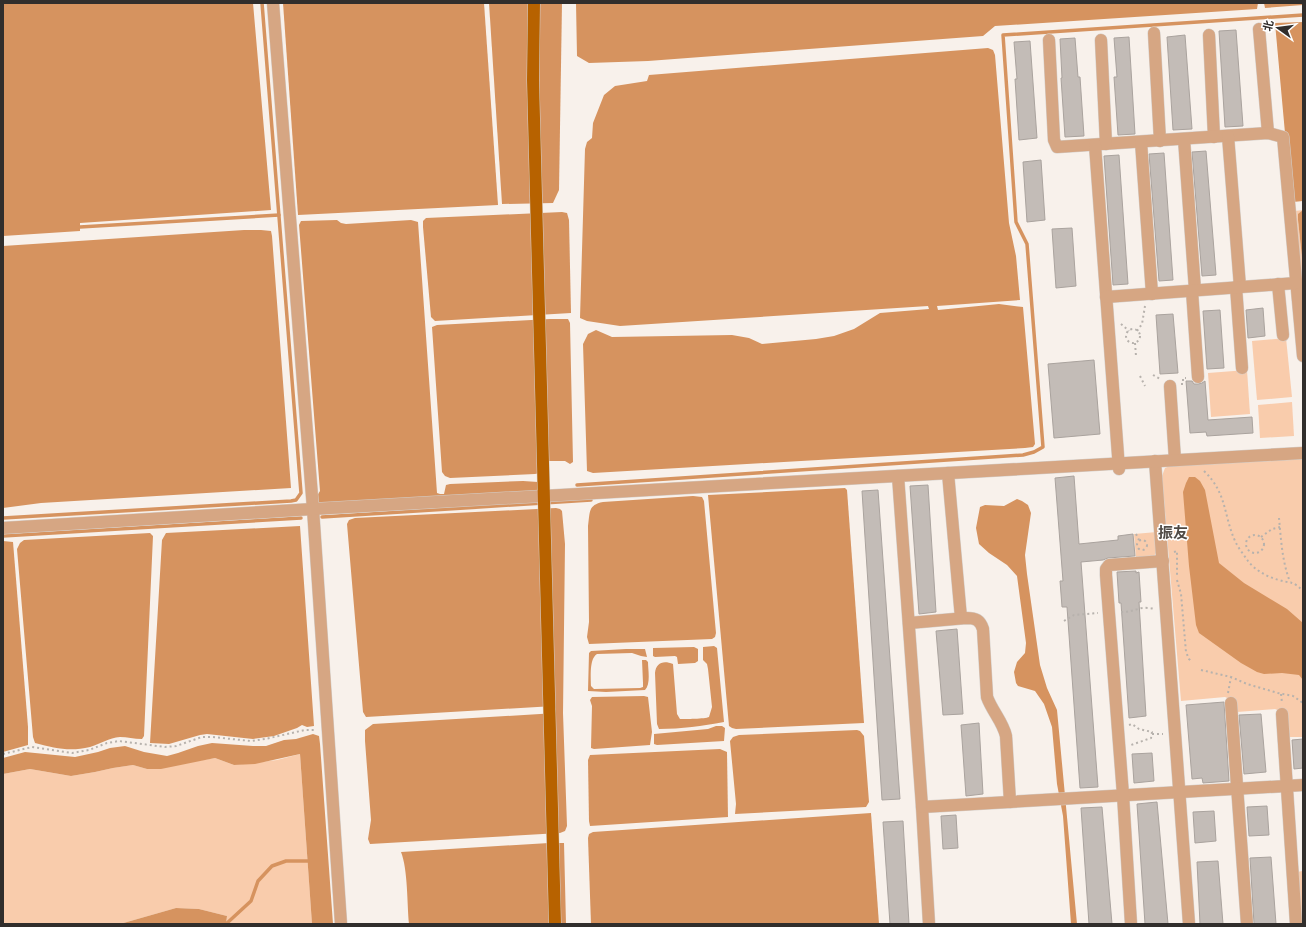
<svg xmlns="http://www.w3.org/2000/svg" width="1306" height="927" viewBox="0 0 1306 927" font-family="Inter,'Noto Sans SC',sans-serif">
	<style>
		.green { fill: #f9ccac }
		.water { fill: #d6935f }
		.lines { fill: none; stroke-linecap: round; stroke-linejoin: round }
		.stream { stroke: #d6935f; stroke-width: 3.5 }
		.building { fill: #c3bcb7; stroke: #aaa39e }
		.minor-casing { stroke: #d4cec9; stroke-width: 13 }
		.major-casing { stroke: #d4cec9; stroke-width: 13 }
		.path { stroke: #b7b2ad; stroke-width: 2; stroke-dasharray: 2 3; stroke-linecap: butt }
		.minor { stroke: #d6a683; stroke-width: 12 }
		.major { stroke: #b76200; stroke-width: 12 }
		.labels { text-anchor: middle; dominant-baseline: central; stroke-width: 3; stroke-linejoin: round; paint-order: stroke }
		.quarter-label { font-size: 15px; font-weight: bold; fill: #504a45; stroke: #fff }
	</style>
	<rect width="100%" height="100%" fill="#f8f1eb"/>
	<g class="green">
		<path d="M 1303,210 L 1299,214 L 1298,220 L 1303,267 L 1303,300 L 1295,211 Z"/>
		<path d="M 1286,338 L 1292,397 L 1257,400 L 1252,341 Z"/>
		<path d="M 1247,370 L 1250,414 L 1211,417 L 1208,373 Z"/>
		<path d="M 1292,402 L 1294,436 L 1260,438 L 1258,405 Z"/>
		<path d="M 1303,459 L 1303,737 L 1289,737 L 1287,714 L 1275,709 L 1237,712 L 1236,702 L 1225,697 L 1181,701 L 1162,476 L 1165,468 L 1170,466 Z"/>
		<path d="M 1157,532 C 1157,540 1159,550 1154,556 L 1136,558 L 1134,534 Z"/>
		<path d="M 300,754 L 312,924 L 226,924 L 227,916 L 199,909 L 176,908 L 120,924 L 3,924 L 3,774 L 30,769 L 71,776 L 95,772 L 113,768 L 133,765 L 147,769 L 215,758 L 234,765 L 277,760 Z"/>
		<path d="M 1303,871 L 1303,924 L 1299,924 L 1296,872 Z"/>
	</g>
	<g class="water">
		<path d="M 3,3 L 253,3 L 271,210 L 80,223 L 80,231 L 3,236 Z"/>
		<path d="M 283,3 L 484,3 L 498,205 L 298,215 Z"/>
		<path d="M 489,3 L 562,3 L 559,190 L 553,203 L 502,204 Z"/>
		<path d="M 576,3 L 1258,3 L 1257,9 L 995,26 L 983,36 L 648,61 L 589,63 L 577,56 Z"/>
		<path d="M 1264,3 L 1303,3 L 1303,5 L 1265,8 Z"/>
		<path d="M 1303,22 L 1303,201 L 1293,202 L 1291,199 L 1275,23 Z"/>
		<path d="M 988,48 L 993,50 L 995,55 L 1009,223 L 1016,256 L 1020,300 L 937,306 L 938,310 L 999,304 L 1023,307 L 1035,444 L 1033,447 L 1025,448 L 593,473 L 587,471 L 583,344 L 588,334 L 596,330 L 612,337 L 732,335 L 749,338 L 762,344 L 816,339 L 834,336 L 854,329 L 880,313 L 929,309 L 928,306 L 620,326 L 587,321 L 580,318 L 585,149 L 587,142 L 592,138 L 593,123 L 604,95 L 615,86 L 647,81 L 649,75 Z"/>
		<path d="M 1303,210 L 1303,267 L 1298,220 L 1298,214 Z"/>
		<path d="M 562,212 L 567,213 L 569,220 L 571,313 L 435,321 L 431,317 L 423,227 L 423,221 L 426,218 Z"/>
		<path d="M 337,220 L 341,223 L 346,224 L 411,220 L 418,222 L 437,493 L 440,494 L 444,494 L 446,485 L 450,484 L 523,481 L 538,482 L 544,492 L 317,503 L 315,499 L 320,491 L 299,225 L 301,221 Z"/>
		<path d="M 244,230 L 261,230 L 271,231 L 272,236 L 291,488 L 41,503 L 3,508 L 3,246 Z"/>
		<path d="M 550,319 L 568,319 L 570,323 L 573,462 L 570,464 L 565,461 L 545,461 L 540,473 L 535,474 L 450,478 L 445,476 L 442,472 L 432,327 L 437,325 Z"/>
		<path d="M 1189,477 L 1195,477 L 1200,481 L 1205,490 L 1219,563 L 1244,583 L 1287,609 L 1303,623 L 1303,680 L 1299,675 L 1282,673 L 1264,674 L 1257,672 L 1241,663 L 1199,633 L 1196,625 L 1189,566 L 1183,492 L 1186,483 Z"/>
		<path d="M 845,488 L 847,490 L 864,723 L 736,729 L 732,728 L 729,726 L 708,495 Z"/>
		<path d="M 693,496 L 702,497 L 704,501 L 716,633 L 715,637 L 712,639 L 589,644 L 587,637 L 589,622 L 588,526 C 590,512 588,505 603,502 Z"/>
		<path d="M 1017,499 L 1022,501 L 1028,505 L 1031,513 L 1025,555 L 1027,574 L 1040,665 L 1047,688 L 1057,710 L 1077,924 L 1071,924 L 1063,816 L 1057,784 L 1052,727 L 1044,704 L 1035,691 L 1018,686 L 1016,683 L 1014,672 L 1017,662 L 1025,653 L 1026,643 L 1017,576 L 1007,565 L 989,553 L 979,544 L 976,528 L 980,507 L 985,505 L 1004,506 Z"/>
		<path d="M 556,508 L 560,509 L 562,511 L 565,544 L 563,713 L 567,826 L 565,831 L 560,833 L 370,844 L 368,839 L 371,820 L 365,741 L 365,730 L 373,724 L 556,713 L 556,709 L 554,706 L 366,717 L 363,712 L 347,524 L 349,520 L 355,518 Z"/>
		<path d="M 300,526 L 314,726 L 307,727 L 302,725 L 297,728 L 274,736 L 253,739 L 207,734 L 200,735 L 169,744 L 150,743 L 162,540 L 166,533 Z"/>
		<path d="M 150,533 L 153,536 L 144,736 L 142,739 C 134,739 127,737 120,737 C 109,738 100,744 90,747 C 69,752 55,748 35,743 L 33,737 L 17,549 L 20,543 L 24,540 Z"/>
		<path d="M 3,541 L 13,542 L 28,727 L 28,745 L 3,752 Z"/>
		<path d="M 714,646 L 717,648 L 724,722 C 702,726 682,729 659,729 L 657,724 L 655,673 C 656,663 663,660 673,664 L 677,714 L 680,719 C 685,719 705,719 709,717 L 712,707 L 708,669 L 707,664 L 703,660 L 703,647 Z"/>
		<path d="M 694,647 L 698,649 L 698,661 L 695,663 L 678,664 L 677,657 L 675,656 L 655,657 L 653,656 L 653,648 Z"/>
		<path d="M 626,649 L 645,649 L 647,657 L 641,656 L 632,653 L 597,654 C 589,659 591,677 591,686 L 594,689 L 640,688 L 643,687 L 643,683 L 642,660 L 646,660 L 648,662 C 648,670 651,684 645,690 L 606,692 L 588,691 L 589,653 L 591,651 Z"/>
		<path d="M 644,696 L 648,697 L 652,732 L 650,745 L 594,749 L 591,748 L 592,706 L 590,700 L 592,697 Z"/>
		<path d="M 716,726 L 722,726 L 725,728 L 724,741 L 657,745 L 654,744 L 654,734 L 708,729 Z"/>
		<path d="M 857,730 L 860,731 L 864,736 L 869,802 L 866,807 L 735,814 L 736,804 L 730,741 L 733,737 L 739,735 Z"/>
		<path d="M 313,734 L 319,736 L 320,744 L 333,924 L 312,924 L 300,754 L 255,764 L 234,765 L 215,758 L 161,769 L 147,769 L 133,765 L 113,768 L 95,772 L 71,776 L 30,769 L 3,774 L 3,758 L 25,752 L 75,757 L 98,752 L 110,748 L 125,746 L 144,752 L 167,756 L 178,753 L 198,746 L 212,743 L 253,746 L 266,746 L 284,740 L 296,739 Z"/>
		<path d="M 720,749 L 727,752 L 728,817 L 590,826 L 589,821 L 588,760 L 590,755 Z"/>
		<path d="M 871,813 L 879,924 L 591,924 L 588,838 L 589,834 L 593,832 Z"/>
		<path d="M 549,843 L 564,843 L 566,924 L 409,924 C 407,904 408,870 401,852 Z"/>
		<path d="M 176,908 L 199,909 L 227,916 L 226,924 L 120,924 Z"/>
	</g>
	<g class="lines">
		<g class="stream">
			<path d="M 80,227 L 279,215"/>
			<path d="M 577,485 L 1023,455 L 1034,452 L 1043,447 L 1027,244 L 1016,222 L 1003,35 L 1303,15"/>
			<path d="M 322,517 L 591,500"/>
			<path d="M 3,518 L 291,501 L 296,500 L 301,493 L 262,3"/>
			<path d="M 3,536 L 301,518"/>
			<path d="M 226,924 L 251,901 L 258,881 L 272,866 L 286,861 L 308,861"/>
		</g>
	</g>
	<g class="building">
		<path d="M 1236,30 L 1243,126 L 1225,127 L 1219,31 Z"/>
		<path d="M 1185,35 L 1192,129 L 1173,130 L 1167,37 Z"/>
		<path d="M 1129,37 L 1135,134 L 1118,135 L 1114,77 L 1117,77 L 1114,38 Z"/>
		<path d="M 1075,38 L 1078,77 L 1080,77 L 1084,136 L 1065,137 L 1061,78 L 1062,78 L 1060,39 Z"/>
		<path d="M 1030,41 L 1037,138 L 1019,140 L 1015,79 L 1017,79 L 1014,42 Z"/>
		<path d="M 1206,151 L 1216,275 L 1202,276 L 1192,152 Z"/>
		<path d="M 1164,153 L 1173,280 L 1159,281 L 1149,154 Z"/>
		<path d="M 1119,155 L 1128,284 L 1113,285 L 1104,156 Z"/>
		<path d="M 1041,160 L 1045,220 L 1027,222 L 1023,162 Z"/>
		<path d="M 1072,228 L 1076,286 L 1056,288 L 1052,229 Z"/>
		<path d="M 1263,308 L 1265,336 L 1248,338 L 1246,310 Z"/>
		<path d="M 1220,310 L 1224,368 L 1207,369 L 1203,311 Z"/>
		<path d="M 1173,314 L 1178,373 L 1160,374 L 1156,315 Z"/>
		<path d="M 1094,360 L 1100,434 L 1054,438 L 1048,364 Z"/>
		<path d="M 1186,381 L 1192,381 L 1194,384 L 1198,384 L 1202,383 L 1205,381 L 1208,420 L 1252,417 L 1253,433 L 1207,436 L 1206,432 L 1190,433 Z"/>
		<path d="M 1074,476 L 1079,544 L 1118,540 L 1118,536 L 1133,534 L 1135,556 L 1108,558 L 1103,560 L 1081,562 L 1098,787 L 1080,788 L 1067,607 L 1062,607 L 1060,581 L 1063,581 L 1055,478 Z"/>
		<path d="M 928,485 L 936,612 L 919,614 L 910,486 Z"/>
		<path d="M 878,490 L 900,799 L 882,800 L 862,491 Z"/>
		<path d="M 1136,571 L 1136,573 L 1139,572 L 1141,602 L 1139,602 L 1146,716 L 1129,718 L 1121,603 L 1119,603 L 1117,572 Z"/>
		<path d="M 957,629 L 963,714 L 943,715 L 936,631 Z"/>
		<path d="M 1224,702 L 1229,781 L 1203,783 L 1202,778 L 1192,779 L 1186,705 Z"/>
		<path d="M 1261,714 L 1266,772 L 1244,774 L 1239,715 Z"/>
		<path d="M 979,723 L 983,794 L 966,796 L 961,725 Z"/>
		<path d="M 1303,739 L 1303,768 L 1294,769 L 1292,740 Z"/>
		<path d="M 1152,753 L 1154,781 L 1134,783 L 1132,754 Z"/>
		<path d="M 1157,802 L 1168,924 L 1145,924 L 1137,804 Z"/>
		<path d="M 1267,806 L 1269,835 L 1249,836 L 1247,807 Z"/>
		<path d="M 1102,807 L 1112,924 L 1089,924 L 1081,808 Z"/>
		<path d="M 1214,811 L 1216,841 L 1195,843 L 1193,812 Z"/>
		<path d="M 956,815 L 958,848 L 943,849 L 941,816 Z"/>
		<path d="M 903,821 L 909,924 L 890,924 L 883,822 Z"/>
		<path d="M 1271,857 L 1276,924 L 1254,924 L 1250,858 Z"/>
		<path d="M 1218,861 L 1223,924 L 1200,924 L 1197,862 Z"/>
	</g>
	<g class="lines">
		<g class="minor-casing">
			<g id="minor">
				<path d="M 273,3 L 313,509 L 341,924"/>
				<path d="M 1259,29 L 1268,133"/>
				<path d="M 1154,33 L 1160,141"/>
				<path d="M 1209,35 L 1214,137"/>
				<path d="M 1049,40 L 1054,140 L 1057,147 L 1268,133 L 1283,137 L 1303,356"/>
				<path d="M 1101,40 L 1106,144"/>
				<path d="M 1228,136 L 1240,287"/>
				<path d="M 1184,139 L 1195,290"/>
				<path d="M 1141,142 L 1152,294"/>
				<path d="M 1095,145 L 1119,469"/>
				<path d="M 1278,284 L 1283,335"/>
				<path d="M 1236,287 L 1242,368"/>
				<path d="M 1192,291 L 1198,377"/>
				<path d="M 1106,297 L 1296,283"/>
				<path d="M 1170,386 L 1175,460"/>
				<path d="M 1155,461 L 1189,924"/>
				<path d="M 948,473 L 961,618"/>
				<path d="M 898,476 L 922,807 L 929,924"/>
				<path d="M 3,528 L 313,509 L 1303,453"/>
				<path d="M 909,623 L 966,618 C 976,618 980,620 983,629 L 987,697 C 992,711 1003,722 1006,736 L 1010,802"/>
				<path d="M 1231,703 L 1247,924"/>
				<path d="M 1282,714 L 1296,924"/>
				<path d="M 922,807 L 1303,785"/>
				<path d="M 1131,924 L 1123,795 L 1106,575 L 1106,569 L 1109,565 L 1163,561"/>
			</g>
		</g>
		<g class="major-casing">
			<path id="major" d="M 534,3 L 533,80 L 555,924"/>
		</g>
		<g class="path">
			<path d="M 1121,324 L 1129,331"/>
			<circle cx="1133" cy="336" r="7"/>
			<path d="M 1137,331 L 1142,324 L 1145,306"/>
			<path d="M 1135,343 L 1136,356"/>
			<path d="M 1153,375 L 1160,379"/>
			<path d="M 1140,376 L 1145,386"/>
			<path d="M 1181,384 L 1183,384 L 1183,378 L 1186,378"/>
			<path d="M 1204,471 C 1228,494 1223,516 1236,543 C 1239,549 1244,555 1248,561 C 1255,570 1267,577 1279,580 C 1292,584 1292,580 1303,591"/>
			<path d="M 1279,518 C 1281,539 1282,561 1290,582"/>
			<path d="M 1136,534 L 1139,540"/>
			<circle cx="1255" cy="544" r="9"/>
			<path d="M 1261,537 L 1272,529 L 1280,527"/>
			<circle cx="1142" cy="545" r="5"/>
			<path d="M 1174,552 L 1177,551 L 1177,576"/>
			<path d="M 1177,580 L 1181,594 L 1186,652 L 1189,659 L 1191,661"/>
			<path d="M 1121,612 C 1128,612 1131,611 1138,609 C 1143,607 1150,608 1155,609"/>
			<path d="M 1064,621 L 1074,615 L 1098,613"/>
			<path d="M 1201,670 L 1231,677 L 1247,684 L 1278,693 L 1293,696 L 1303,703"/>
			<path d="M 1228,693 L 1231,677"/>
			<path d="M 1281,694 L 1282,703"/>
			<path d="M 1129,725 L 1132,724 L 1139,729 L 1152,732 L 1151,738 L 1131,745"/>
			<path d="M 1152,734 L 1163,734"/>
			<path d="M 3,754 L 32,747 L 72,753 L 89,750 L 107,743 L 119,741 L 165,747 L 176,746 L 202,737 L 212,737 L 251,741 L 265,739 L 305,730 L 316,730"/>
		</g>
		<use href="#minor" class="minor"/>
		<use href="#major" class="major"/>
	</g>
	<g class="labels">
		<g class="quarter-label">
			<text x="1173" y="532">振友</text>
		</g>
	</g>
	<rect width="1306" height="927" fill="none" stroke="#312e2c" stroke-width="8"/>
	<g transform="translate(1278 28) rotate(284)" stroke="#ffffff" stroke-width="3" paint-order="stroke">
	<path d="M0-3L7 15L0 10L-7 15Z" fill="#312e2c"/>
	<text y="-6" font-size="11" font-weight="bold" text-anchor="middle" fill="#312e2c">北</text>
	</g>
</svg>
